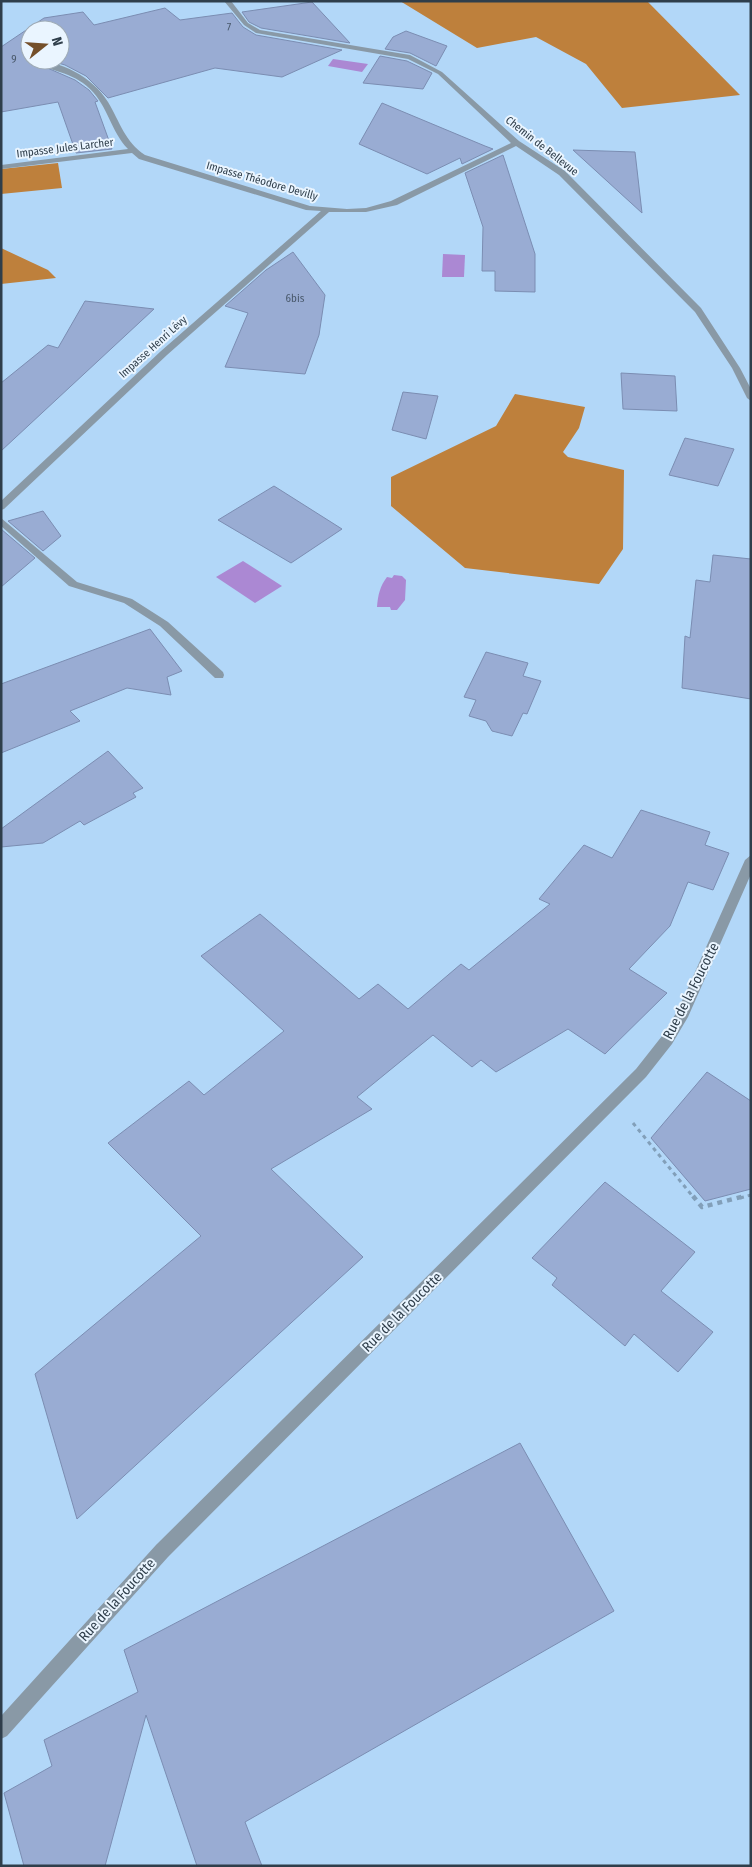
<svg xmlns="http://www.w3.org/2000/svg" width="752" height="1867" viewBox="0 0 752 1867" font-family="'Fira Sans Condensed',sans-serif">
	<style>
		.forest { fill: #be803c }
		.water { fill: #ab88d3 }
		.building { fill: #99acd3; stroke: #7b8db2 }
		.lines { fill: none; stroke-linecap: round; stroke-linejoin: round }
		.path-far1 { stroke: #829fb9; stroke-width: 3; stroke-dasharray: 4 4; stroke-linecap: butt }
		.path { stroke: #829fb9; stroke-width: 4.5; stroke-dasharray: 5 5; stroke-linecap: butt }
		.minor { fill: #8999a6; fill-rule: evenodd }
		.labels { text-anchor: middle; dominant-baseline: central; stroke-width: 4; stroke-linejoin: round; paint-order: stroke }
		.number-label { font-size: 11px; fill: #4a5a6d }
		.far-street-label { font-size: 11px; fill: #2f3e4b; stroke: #eaf5ff }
		.street-label { font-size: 14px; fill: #2f3e4b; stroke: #eaf5ff }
	</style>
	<rect width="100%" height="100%" fill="#b2d7f8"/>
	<g class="forest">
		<path d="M 400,1 L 647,1 L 740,95 L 622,108 L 586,64 L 536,37 L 477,48 Z"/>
		<path d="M 58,163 L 62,188 L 1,194 L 1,169 Z"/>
		<path d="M 1,248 L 48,270 L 56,278 L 1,284 Z"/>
		<path d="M 515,394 L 585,407 L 579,428 L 563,452 L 568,457 L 624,470 L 623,549 L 599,584 L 465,568 L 391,506 L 391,477 L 496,426 Z"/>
	</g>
	<g class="water">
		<path d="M 333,59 L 368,64 L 362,72 L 328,66 Z"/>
		<path d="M 443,254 L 465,255 L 464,277 L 442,277 Z"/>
		<path d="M 243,561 L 282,586 L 255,603 L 216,577 Z"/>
		<path d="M 394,575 L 402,576 L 406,580 L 405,600 L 397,610 L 391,610 L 390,607 L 377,607 C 378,595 380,586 387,577 L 392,578 Z"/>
	</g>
	<g class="building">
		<path d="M 312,2 L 350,43 L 261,28 L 249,22 L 242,12 Z"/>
		<path d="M 165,8 L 180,20 L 232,13 L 243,27 L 256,35 L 342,50 L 282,77 L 215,68 L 108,98 L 86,76 L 65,65 L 48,60 L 60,60 L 60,30 L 30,30 L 29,60 L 75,80 L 89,90 L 98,101 L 95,102 L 112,149 L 76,153 L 58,102 L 1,112 L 1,47 L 44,18 L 83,12 L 94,25 Z"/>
		<path d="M 406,31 L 447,46 L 436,66 L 410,53 L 385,49 L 393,37 Z"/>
		<path d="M 380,56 L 407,61 L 432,73 L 423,89 L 363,83 Z"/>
		<path d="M 382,103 L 485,146 L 493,149 L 462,164 L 460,158 L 427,174 L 359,144 Z"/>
		<path d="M 573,150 L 635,152 L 642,213 Z"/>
		<path d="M 503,155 L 535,254 L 535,292 L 495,291 L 495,271 L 482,271 L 483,227 L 465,173 Z"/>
		<path d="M 293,252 L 325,295 L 319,335 L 305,374 L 225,367 L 248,313 L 225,306 L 266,270 Z"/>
		<path d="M 85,301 L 154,309 L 1,451 L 1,383 L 48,345 L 58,348 Z"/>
		<path d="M 621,373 L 675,376 L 677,411 L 623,409 Z"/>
		<path d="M 403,392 L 438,396 L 426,439 L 392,430 Z"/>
		<path d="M 685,438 L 734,449 L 718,486 L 669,475 Z"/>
		<path d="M 274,486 L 342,529 L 291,563 L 218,520 Z"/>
		<path d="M 43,511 L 61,536 L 43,551 L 8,521 Z"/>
		<path d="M 1,529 L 35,558 L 1,587 Z"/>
		<path d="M 713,555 L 751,559 L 751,699 L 682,688 L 685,636 L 690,638 L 696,580 L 710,582 Z"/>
		<path d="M 150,629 L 182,671 L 167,677 L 171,695 L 127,688 L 70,711 L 80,721 L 1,753 L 1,684 Z"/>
		<path d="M 486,652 L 528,663 L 523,676 L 541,681 L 527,714 L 523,713 L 512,736 L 492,731 L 486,721 L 469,716 L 476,700 L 464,697 Z"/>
		<path d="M 108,751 L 143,788 L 133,793 L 136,797 L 84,825 L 80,821 L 43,843 L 1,847 L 1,829 Z"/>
		<path d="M 641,810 L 710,832 L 705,845 L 729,853 L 713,890 L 688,882 L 670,926 L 629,969 L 667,993 L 605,1054 L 568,1029 L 496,1072 L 481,1060 L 472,1067 L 433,1035 L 357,1097 L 372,1109 L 271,1169 L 363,1257 L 77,1519 L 35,1374 L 201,1236 L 108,1143 L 189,1081 L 204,1095 L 284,1031 L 201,956 L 260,914 L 359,999 L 378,984 L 408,1009 L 461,964 L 469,970 L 550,904 L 539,899 L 584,845 L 612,858 Z"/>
		<path d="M 707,1072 L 751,1101 L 751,1189 L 705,1201 L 651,1138 Z"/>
		<path d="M 605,1182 L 695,1252 L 661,1291 L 713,1332 L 678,1372 L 634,1334 L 625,1346 L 552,1285 L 557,1278 L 532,1258 Z"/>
		<path d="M 520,1443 L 614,1611 L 245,1822 L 262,1866 L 197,1866 L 146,1715 L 105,1866 L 24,1866 L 4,1793 L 52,1766 L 44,1740 L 138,1692 L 124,1650 Z"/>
	</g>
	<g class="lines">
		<g class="path-far1">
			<path d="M 633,1123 L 694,1198"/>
			<path d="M 740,1198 L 751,1195"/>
		</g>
		<path class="path" d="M 693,1196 L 702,1207 L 745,1196"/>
		<g class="minor">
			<path d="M 224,1 L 231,1 L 248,23 L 260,30 L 410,55 L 442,72 L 519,141 L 565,171 L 701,308 L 740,368 L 751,389 L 751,401 L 747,398 L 732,368 L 695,312 L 559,175 L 516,146 L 397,205 L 366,212 L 329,212 L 167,355 L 4,509 L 1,510 L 1,501 L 161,351 L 321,211 L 306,210 L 139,159 L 132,153 L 1,169 L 1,165 L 128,149 C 111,132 108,106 90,89 C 72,71 49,72 31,60 C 60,60 93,77 108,102 C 120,122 125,142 145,155 L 310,206 L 347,209 L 366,208 L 391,201 L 511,143 L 438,74 L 408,59 L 256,33 L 244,25 Z"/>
			<path d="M 1,518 L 77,582 L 132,599 L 168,622 L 223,672 L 224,675 L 223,678 L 215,678 L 160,626 L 124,603 L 69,586 L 1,526 Z"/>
			<path d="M 751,855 L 751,874 L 688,1017 L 672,1044 L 646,1077 L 168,1557 L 7,1736 L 1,1739 L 1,1716 L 156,1545 L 636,1069 L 662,1036 L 678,1010 L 745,860 Z"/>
		</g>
	</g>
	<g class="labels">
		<g class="number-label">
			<text x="229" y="27">7</text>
			<text x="14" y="59">9</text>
			<text x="295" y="298">6bis</text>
		</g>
		<g class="far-street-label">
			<text transform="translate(542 146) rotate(38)">Chemin de Bellevue</text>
			<text transform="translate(65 148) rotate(-7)">Impasse Jules Larcher</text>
			<text transform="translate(262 181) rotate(16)">Impasse Théodore Devilly</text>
			<text transform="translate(153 347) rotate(-42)">Impasse Henri Lévy</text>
		</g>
		<g class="street-label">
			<text transform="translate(691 991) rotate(-63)">Rue de la Foucotte</text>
			<text transform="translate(402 1312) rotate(-45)">Rue de la Foucotte</text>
			<text transform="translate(117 1600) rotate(-48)">Rue de la Foucotte</text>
		</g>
	</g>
	<rect width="752" height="1867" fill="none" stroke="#2f3e4b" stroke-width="5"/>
	<g transform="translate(45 45) rotate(73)"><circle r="24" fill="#eaf5ff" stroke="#9facb7"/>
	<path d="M0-4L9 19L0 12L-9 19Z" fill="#744f2a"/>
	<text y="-8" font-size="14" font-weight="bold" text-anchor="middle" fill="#2f3e4b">N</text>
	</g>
</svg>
